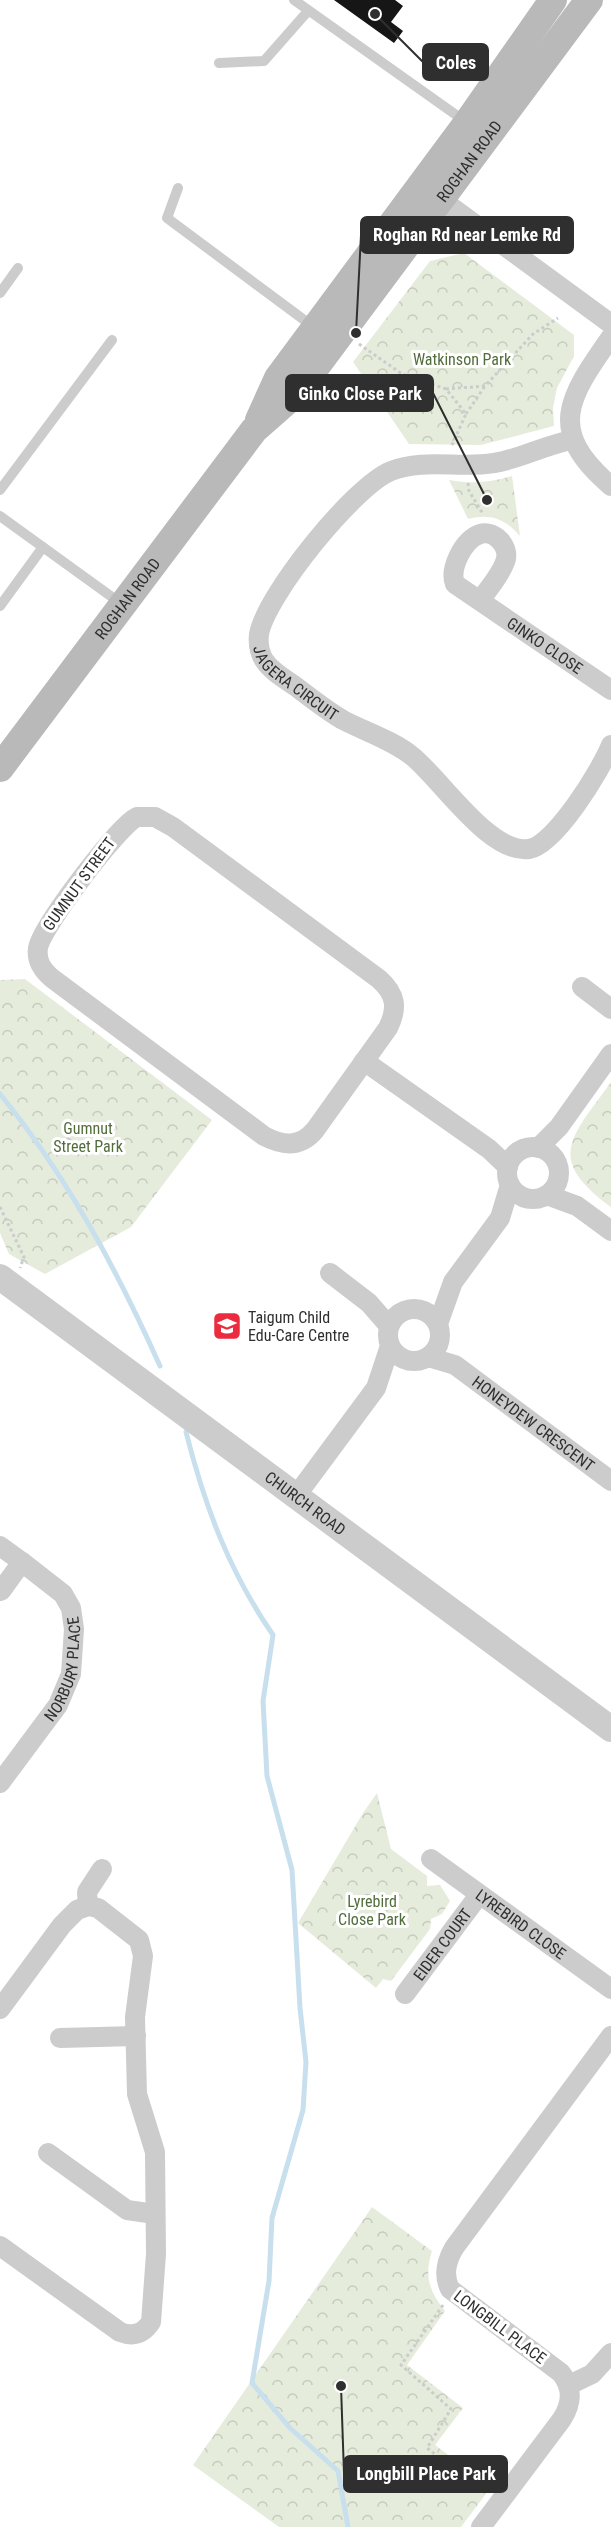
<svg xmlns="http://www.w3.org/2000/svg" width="611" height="2527" viewBox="0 0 611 2527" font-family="'Roboto Condensed',sans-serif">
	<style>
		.forest { fill: url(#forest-crowns) }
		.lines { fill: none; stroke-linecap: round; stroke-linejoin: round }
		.stream { stroke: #c8dfed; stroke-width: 5 }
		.building { fill: #161616 }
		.path { stroke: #ccc; stroke-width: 3; stroke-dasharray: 3 3; stroke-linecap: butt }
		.service { stroke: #ccc; stroke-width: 10 }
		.minor { stroke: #ccc; stroke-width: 20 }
		.tertiary { stroke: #ccc; stroke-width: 26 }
		.secondary { stroke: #b9b9b9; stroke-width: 28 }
		.labels { text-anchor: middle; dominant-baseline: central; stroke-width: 6; stroke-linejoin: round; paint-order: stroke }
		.street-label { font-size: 16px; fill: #2f2f2f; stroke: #fff }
		.park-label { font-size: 16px; fill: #526c3b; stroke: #fff }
		.poi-label { font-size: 16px; fill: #2f2f2f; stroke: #fff; text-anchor: start }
		.leader { fill: none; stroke: #2f2f2f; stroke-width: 2 }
		.callout-dot { fill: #2f2f2f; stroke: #fff; stroke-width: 2 }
		.callout { fill: #2f2f2f; stroke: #2f2f2f; stroke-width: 2 }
		.callout-label { font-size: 18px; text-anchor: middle; font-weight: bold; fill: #fff }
	</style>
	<defs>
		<pattern id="forest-crowns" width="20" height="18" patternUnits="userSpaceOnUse" patternTransform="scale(1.5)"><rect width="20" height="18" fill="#e5ecdc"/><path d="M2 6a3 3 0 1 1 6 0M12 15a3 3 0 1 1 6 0" fill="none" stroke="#c5cbbd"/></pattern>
	</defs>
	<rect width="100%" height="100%" fill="#fff"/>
	<g class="forest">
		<path d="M 464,253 L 574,335 L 574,356 L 557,388 L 553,408 L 554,426 L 481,445 L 409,444 L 353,362 L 430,261 Z"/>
		<path d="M 512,476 L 520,536 C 505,519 491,513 468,519 L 449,480 C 472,484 490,483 512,476 Z"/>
		<path d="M 25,979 L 212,1120 L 131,1227 L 45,1274 L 9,1254 L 0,1233 L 0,980 Z"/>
		<path d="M 611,1082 L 611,1207 C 544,1158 572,1137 611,1082 Z"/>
		<path d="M 377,1793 L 391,1849 L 427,1876 L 427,1886 L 440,1885 L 450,1901 L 442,1914 L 431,1919 L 430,1929 L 391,1981 L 383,1979 L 376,1988 L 298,1923 L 363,1813 Z"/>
		<path d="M 372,2207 L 432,2251 C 424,2276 429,2291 445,2311 L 407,2365 L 463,2408 L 435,2445 L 491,2487 L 461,2527 L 279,2527 L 193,2465 Z"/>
	</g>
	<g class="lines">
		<g class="stream">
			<path d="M 0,1094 C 67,1176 117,1270 160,1366"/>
			<path d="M 186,1432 C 205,1507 229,1571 273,1635 L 263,1701 L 267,1776 L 292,1870 L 300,2008 L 306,2062 L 303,2110 L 272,2218 L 269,2281 L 252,2383 L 290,2428 L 338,2471 L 348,2527"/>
		</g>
	</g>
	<path class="building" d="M 334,0 L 395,0 L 403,6 L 391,22 L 403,31 L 394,43 Z"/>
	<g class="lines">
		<g class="path">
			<path d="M 359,344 L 402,374 L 446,389 L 466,414 L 451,447"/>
			<path d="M 446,389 L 485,386 L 533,334 L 558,318"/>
			<path d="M 466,414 L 485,386"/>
			<path d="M 468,483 L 469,491 L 483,514"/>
			<path d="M 0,1207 L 24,1257 L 20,1268"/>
			<path d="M 443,2305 L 401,2365 L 451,2409 L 427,2448 L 485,2493"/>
		</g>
		<g class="service">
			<path d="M 294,0 L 466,122"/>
			<path d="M 219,63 L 264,61 L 308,11"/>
			<path d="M 178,188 L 167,218 L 315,328"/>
			<path d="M 0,293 L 18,268"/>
			<path d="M 0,490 L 112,340"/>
			<path d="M 0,516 L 123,605"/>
			<path d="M 0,606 L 43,547"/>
		</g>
		<g class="minor">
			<path d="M 431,192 L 611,324"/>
			<path d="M 611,337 C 569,397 545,430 611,486"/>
			<path id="s1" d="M 572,440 C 545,445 520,459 494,463 C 460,469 424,458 391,471 C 354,486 266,595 259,634 C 258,643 259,652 264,660 C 271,671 285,679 295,686 C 311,698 327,711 343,720 C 366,732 392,740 412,756 C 440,778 490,855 529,849 C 555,845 601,770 611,745"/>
			<path id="s2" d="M 480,601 C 488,589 500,576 505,562 C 511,548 495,529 480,534 C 463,540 449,569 455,584 L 611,690"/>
			<path d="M 137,817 L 155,817 L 173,827 L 379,979 C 396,994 398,1008 388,1028 L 315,1130 C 300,1148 283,1146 264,1136 L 53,979 C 43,971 36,962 38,948 C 41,928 118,826 137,817 Z"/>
			<path d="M 582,987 L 611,1009"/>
			<path d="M 364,1061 L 489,1149 L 508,1167"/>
			<circle cx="533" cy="1173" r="26"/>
			<path d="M 538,1148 L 559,1127 L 611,1054"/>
			<path d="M 547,1195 L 577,1206 L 611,1231"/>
			<path d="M 330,1273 L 369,1303 L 389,1326"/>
			<circle cx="414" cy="1335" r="26"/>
			<path d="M 438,1324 L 453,1282 L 500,1218 L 510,1185"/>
			<path id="s3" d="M 428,1357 L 455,1365 L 611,1481"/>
			<path d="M 296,1496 L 376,1388 L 390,1346"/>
			<path d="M 0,1546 L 22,1562 L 1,1591"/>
			<path id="s4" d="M 0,1783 L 58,1705 L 71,1674 L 74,1629 L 71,1608 L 63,1594 L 22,1562"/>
			<path id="s5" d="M 431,1859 L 611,1989"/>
			<path d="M 88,1906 L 87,1892 L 102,1869"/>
			<path id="s6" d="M 405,1994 L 479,1895"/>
			<path d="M 0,2009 L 62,1925 L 77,1910 L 88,1906 L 98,1908 L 139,1940 L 143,1956 L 135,2017 L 137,2094 L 155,2152 L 156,2254 L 151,2322 C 143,2334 133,2337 120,2332 L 0,2246"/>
			<path d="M 60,2038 L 136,2036"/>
			<path d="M 48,2153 L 127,2210 L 155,2214"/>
			<path d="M 569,2385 L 592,2374 L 611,2353"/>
			<path d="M 481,2527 L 562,2419 C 572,2403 573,2388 561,2373 L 450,2289 C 443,2275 446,2262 454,2248 L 611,2036"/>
		</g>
		<path class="tertiary" id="s7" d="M 0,1277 L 611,1729"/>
		<g class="secondary">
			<path d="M 259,420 L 278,378 L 467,123 L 553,0"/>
			<path id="s8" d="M 0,768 L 254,430 L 296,393 L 312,372 L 589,0"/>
		</g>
	</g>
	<defs>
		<g id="school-square" transform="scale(1.5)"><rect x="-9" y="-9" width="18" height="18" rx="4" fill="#ea2c3e" stroke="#fff"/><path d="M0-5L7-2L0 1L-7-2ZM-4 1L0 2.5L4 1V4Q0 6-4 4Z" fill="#fff"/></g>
	</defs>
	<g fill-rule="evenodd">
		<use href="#school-square" x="227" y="1326"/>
	</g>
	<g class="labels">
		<g class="street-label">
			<text stroke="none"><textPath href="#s8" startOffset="768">ROGHAN ROAD</textPath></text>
			<text stroke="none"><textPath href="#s8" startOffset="212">ROGHAN ROAD</textPath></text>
			<text stroke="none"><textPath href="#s2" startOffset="261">GINKO CLOSE</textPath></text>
			<text stroke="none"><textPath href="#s1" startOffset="464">JAGERA CIRCUIT</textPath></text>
			<text transform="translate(79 884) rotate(-54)">GUMNUT STREET</text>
			<text stroke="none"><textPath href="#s3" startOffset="126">HONEYDEW CRESCENT</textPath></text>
			<text stroke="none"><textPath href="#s7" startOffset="380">CHURCH ROAD</textPath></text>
			<text stroke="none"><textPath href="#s4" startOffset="134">NORBURY PLACE</textPath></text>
			<text stroke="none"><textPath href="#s5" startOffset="111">LYREBIRD CLOSE</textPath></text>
			<text stroke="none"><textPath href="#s6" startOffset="62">EIDER COURT</textPath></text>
			<text transform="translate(500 2327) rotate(37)">LONGBILL PLACE</text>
		</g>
		<g class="park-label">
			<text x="462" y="359">Watkinson Park</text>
			<text x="88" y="1128">Gumnut<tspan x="88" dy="18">Street Park</tspan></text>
			<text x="372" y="1901">Lyrebird<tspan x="372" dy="18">Close Park</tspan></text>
		</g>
		<g class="poi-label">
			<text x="248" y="1317">Taigum Child<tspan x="248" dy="18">Edu-Care Centre</tspan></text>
		</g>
	</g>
	<path class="leader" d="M375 14L423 62M356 333L361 235M487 500L433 393M341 2386L344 2474"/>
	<g class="callout-dot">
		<circle cx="375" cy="14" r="6"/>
		<circle cx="356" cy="333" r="6"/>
		<circle cx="487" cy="500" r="6"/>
		<circle cx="341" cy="2386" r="6"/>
	</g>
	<g class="callout">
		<rect x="423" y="44" width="65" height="36" rx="6"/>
		<rect x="361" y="217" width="212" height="36" rx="6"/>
		<rect x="286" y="375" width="147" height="36" rx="6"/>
		<rect x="344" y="2456" width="163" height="36" rx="6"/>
	</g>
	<g class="callout-label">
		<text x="456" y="69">Coles</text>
		<text x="467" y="241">Roghan Rd near Lemke Rd</text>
		<text x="360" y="400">Ginko Close Park</text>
		<text x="426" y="2480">Longbill Place Park</text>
	</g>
</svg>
